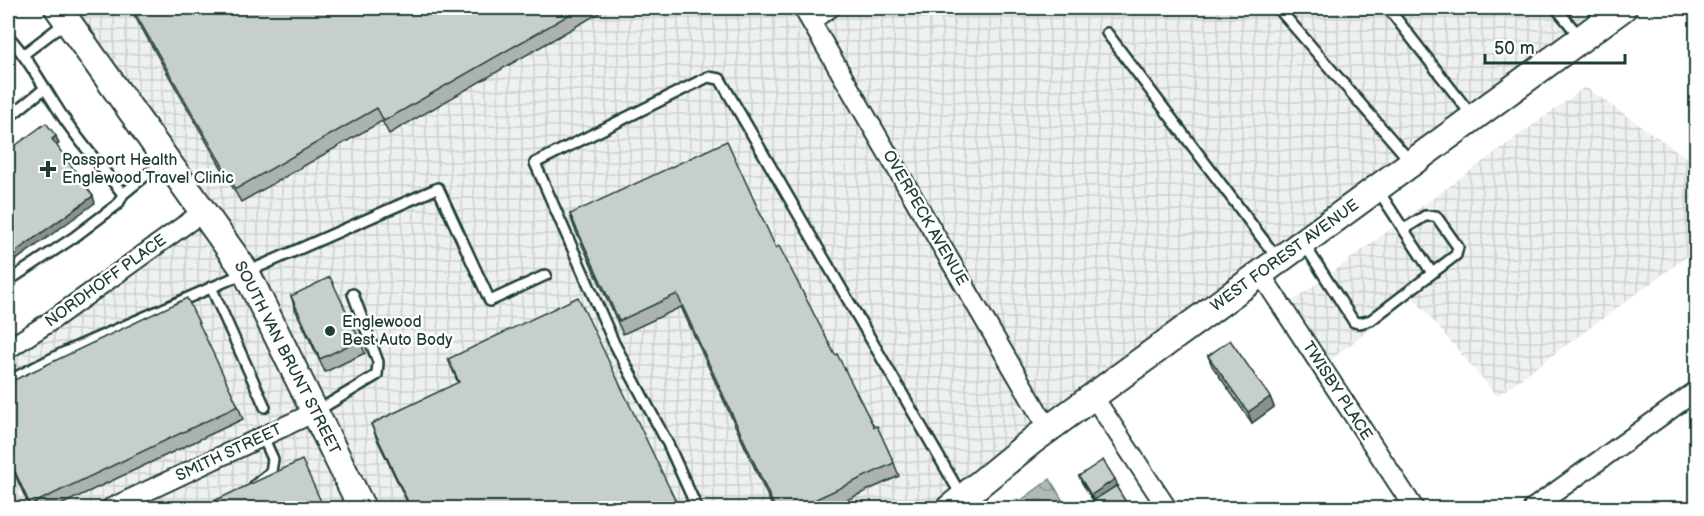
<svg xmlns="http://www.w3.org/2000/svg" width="1704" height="516" viewBox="0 0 1704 516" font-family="'Balsamiq Sans',sans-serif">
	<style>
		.industrial { fill: url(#industrial-grid) }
		.water { fill: url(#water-waves); stroke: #758883; stroke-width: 1.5 }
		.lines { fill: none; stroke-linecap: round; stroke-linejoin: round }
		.lane-casing { stroke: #1f3d34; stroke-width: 14 }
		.street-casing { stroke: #1f3d34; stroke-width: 22 }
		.secondary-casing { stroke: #1f3d34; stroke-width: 30 }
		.lane { stroke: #fff; stroke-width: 9 }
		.street { stroke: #fff; stroke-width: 18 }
		.secondary { stroke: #fff; stroke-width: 26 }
		.wall { fill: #abb2af; stroke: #1f3d34; stroke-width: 1.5 }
		.shaded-wall { fill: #8b918f; stroke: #1f3d34; stroke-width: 1.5 }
		.building { fill: #c7cfcc; stroke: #1f3d34; stroke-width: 1.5 }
		.poi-dot { fill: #1f3d34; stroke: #fff; stroke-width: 2 }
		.labels { text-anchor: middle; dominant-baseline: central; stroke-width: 5; stroke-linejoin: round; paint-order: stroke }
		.poi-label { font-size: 16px; fill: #1f3d34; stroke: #fff; text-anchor: start }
		.street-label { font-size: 16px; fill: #1f3d34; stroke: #fff }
	</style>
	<defs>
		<pattern id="industrial-grid" width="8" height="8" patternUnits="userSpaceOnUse" patternTransform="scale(1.5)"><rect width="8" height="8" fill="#eef1f0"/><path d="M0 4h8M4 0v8" fill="none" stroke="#ccd0ce"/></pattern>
		<pattern id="water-waves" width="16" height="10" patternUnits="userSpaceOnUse" patternTransform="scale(1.5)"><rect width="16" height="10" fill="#afbab7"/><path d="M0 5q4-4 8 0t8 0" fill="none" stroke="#8e9896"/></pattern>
	</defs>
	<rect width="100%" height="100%" fill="#fff"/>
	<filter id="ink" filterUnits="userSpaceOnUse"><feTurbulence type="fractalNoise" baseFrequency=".0167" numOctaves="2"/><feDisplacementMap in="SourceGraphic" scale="12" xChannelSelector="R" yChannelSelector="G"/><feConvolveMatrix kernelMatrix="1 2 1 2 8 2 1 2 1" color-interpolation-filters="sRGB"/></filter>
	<g filter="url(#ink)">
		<g class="industrial">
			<path d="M 58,8 L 1623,8 L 950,508 L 8,508 L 8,349 L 204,211 Z"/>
			<path d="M 1585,87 L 1696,164 L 1696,250 L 1497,396 L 1412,296 L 1319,369 L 1279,311 Z"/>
		</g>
		<path class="water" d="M 1050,479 L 1067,508 L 1023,508 L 1019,502 Z"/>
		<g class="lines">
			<g class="lane-casing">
				<g id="lane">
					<path d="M 1278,8 L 1410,161"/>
					<path d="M 1388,8 L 1473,117"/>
					<path d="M 1556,8 L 1580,37"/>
					<path d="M 1107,33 L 1277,258"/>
					<path d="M 8,36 C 30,60 46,92 65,120 C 83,146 104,170 123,194"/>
					<path d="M 24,54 L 66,22"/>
					<path d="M 8,118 L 44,89"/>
					<path d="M 1378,190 L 1432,273"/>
					<path d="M 1304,244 L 1354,322 L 1360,323 L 1371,320 L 1456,255 L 1458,247 L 1436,216 L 1425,216 L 1404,229"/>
					<path d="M 8,281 L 73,238 L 118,204 L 123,194 L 165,160"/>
					<path d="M 211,287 L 265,407"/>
					<path d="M 8,381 L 65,352 L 438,188 L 490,301 L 546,275"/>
					<path d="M 317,411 L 377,375 L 378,362 L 353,294"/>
					<path d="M 255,485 L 271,472 L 273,459 L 263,437"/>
					<path d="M 697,508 L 668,444 L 614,343 L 535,163 L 708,77 L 720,79 L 961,495"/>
				</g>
			</g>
			<g class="street-casing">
				<g id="street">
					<path d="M 803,8 L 1048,429"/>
					<path d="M 811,21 L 830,8"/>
					<path d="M 1260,273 L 1414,508"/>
					<path d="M 8,349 L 51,321 L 204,211"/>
					<path d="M 1093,396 L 1167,508"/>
					<path d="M 111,508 L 315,412"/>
					<path d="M 1533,508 L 1696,391"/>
				</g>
			</g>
			<g class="secondary-casing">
				<g id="secondary">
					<path d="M 58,8 L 246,272 L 362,508"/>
					<path d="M 950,508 L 1032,441 L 1623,8"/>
				</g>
			</g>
			<use href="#lane" class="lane"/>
			<use href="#street" class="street"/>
			<use href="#secondary" class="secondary"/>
		</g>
		<g class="wall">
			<path d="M 130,8 L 608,8 L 389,134 L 382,121 L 241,202 Z"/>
			<path d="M 570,214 L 776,248 L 894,463 L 899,476 L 829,508 L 773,508 L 681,307 L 623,334 L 574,227 Z"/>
			<path d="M 291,296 L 360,340 L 365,353 L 325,372 L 295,309 Z"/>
			<path d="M 1208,356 L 1270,397 L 1274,407 L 1252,423 L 1212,366 Z"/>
			<path d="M 448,359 L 679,508 L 410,508 L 376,437 L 371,424 L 458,383 Z"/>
			<path d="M 8,383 L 238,406 L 243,419 L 54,508 L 30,508 L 8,459 Z"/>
			<path d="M 1079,476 L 1118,486 L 1116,487 L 1130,508 L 1098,508 L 1095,501 L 1094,502 L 1082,483 Z"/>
		</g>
		<g class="shaded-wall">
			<path d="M 56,136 L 59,144 L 55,146 L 52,139 Z"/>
			<path d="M 93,196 L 95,203 L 8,266 L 8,257 Z"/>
			<path d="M 1270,397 L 1274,407 L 1252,423 L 1248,412 Z"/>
			<path d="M 1115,479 L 1118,486 L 1094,502 L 1091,495 Z"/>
		</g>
		<g class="building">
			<path d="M 132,8 L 581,8 L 384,121 L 377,108 L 236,189 Z"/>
			<path d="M 46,123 L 56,136 L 52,139 L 93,196 L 8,257 L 8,151 Z"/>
			<path d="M 727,141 L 776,248 L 779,246 L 835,355 L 837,354 L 874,427 L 877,426 L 894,463 L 797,508 L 775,508 L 677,294 L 619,321 L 570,214 Z"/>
			<path d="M 330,277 L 360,340 L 320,359 L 291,296 Z"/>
			<path d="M 578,297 L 679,508 L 411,508 L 371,424 L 459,382 L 448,359 Z"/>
			<path d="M 187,298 L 238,406 L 30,505 L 8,456 L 8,383 Z"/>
			<path d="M 1230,340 L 1270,397 L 1248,412 L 1208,356 Z"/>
			<path d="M 302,460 L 324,508 L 199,508 Z"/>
			<path d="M 1103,460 L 1115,479 L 1091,495 L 1079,476 Z"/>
			<path d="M 1116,486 L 1129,507 L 1126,508 L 1100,508 L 1094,500 Z"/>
		</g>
	</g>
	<g class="poi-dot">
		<path d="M45 160h6v6h6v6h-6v6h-6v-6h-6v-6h6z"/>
		<circle cx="330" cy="331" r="6"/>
	</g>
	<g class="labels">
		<g class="poi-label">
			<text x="62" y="160">Passport Health<tspan x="62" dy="18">Englewood Travel Clinic</tspan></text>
			<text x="342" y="322">Englewood<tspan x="342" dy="18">Best Auto Body</tspan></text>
		</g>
		<g class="street-label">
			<text transform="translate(925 218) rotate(60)">OVERPECK AVENUE</text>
			<text transform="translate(1285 256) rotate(-36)">WEST FOREST AVENUE</text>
			<text transform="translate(106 281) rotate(-36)">NORDHOFF PLACE</text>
			<text transform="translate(287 358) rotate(63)">SOUTH VAN BRUNT STREET</text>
			<text transform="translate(1337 391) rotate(57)">TWISBY PLACE</text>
			<text transform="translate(229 453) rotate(-25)">SMITH STREET</text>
		</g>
	</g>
	<rect width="1704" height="516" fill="none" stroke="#fff" stroke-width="30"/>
	<rect x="15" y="15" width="1674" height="486" fill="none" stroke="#1f3d34" stroke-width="2" filter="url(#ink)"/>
	<path d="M1485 54v9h140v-9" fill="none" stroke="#1f3d34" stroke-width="3"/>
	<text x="1494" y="54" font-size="18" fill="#1f3d34" stroke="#ffffff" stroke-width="4.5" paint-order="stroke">50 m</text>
</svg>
